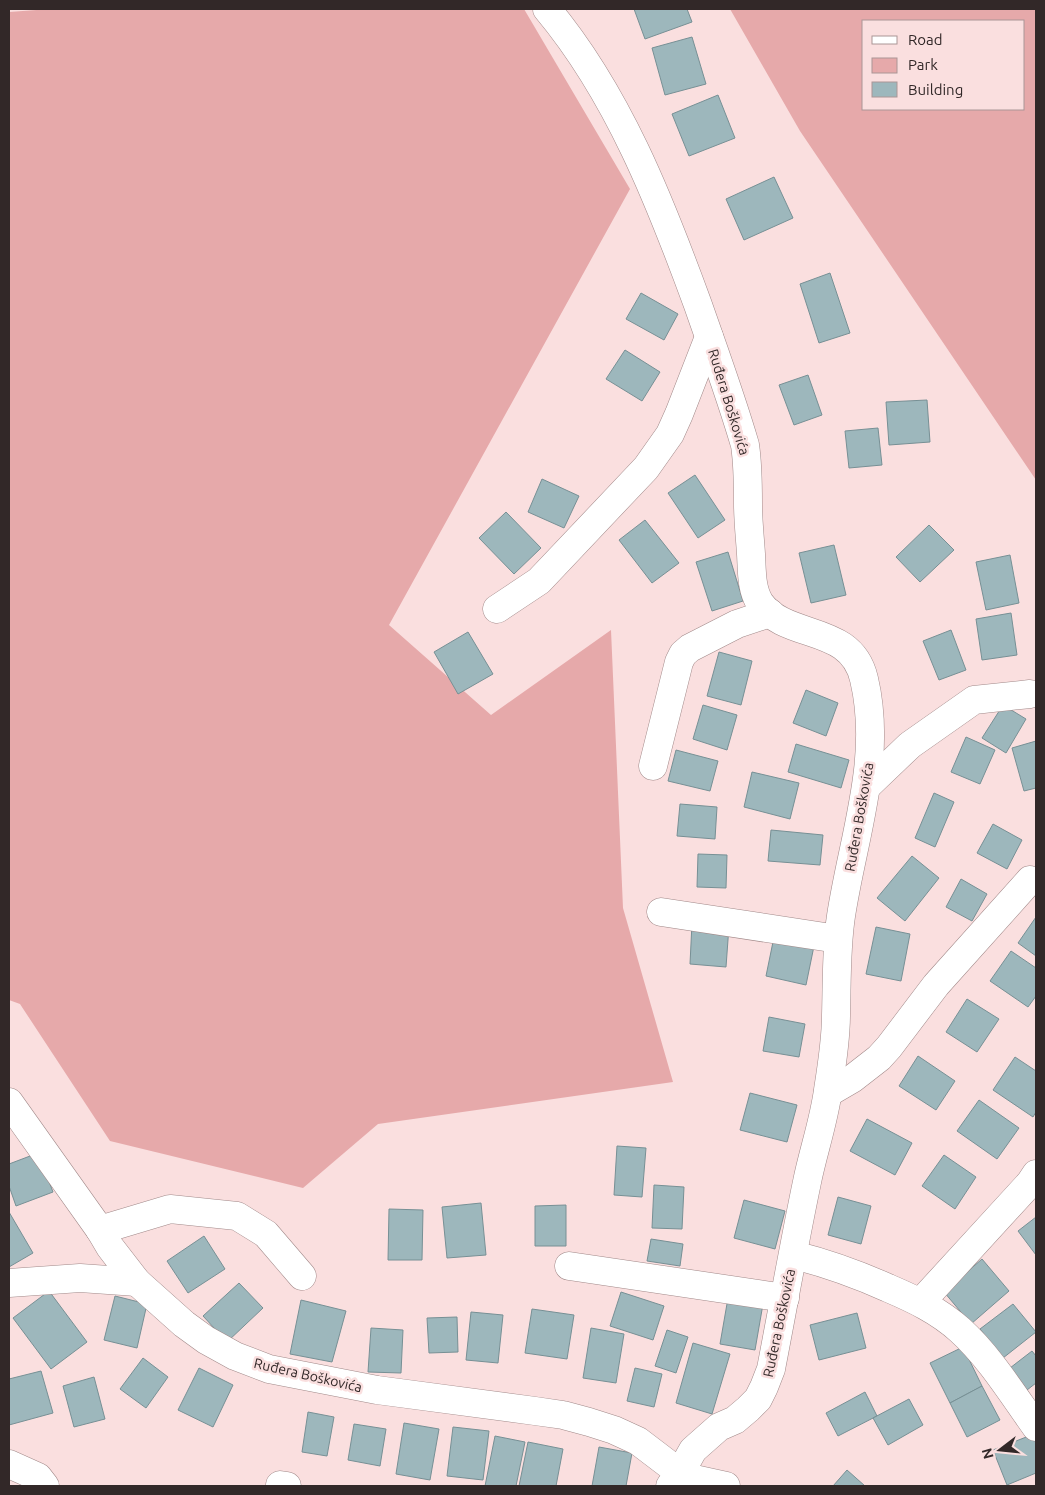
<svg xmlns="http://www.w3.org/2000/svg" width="1045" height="1495" viewBox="0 0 1045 1495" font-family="Ubuntu,sans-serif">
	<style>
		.green { fill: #e6a9aa; fill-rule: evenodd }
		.building { fill: #9db7bc; stroke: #779095 }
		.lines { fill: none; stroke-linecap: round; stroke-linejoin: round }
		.minor-casing { stroke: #a18989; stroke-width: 29 }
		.minor { stroke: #fff; stroke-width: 28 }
		.labels { text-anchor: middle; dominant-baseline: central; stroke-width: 5; stroke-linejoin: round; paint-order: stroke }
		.street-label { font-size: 14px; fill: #322828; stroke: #fadfdf }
	</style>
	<rect width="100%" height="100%" fill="#fadfdf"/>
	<g class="green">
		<path d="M 50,9 L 524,9 L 630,189 L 389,625 L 491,715 L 611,630 L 623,908 L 673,1082 L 378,1124 L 303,1188 L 110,1141 L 20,1004 L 9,1000 L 9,12 Z"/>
		<path d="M 730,9 L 1036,9 L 1036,480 L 800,131 ZM 864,21 L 1024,21 L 1024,109 L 864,109 Z"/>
	</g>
	<g class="building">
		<path d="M 634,9 L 687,9 L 692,22 L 645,39 Z"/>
		<path d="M 692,37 L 706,84 L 665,95 L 652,48 Z"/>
		<path d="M 718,95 L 735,138 L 689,156 L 672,114 Z"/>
		<path d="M 774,177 L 793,218 L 744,240 L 726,199 Z"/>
		<path d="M 830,273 L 850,333 L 819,343 L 800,284 Z"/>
		<path d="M 641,293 L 678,314 L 664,340 L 626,319 Z"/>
		<path d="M 625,350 L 660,372 L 642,401 L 606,379 Z"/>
		<path d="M 808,375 L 822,415 L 794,425 L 779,385 Z"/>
		<path d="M 927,400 L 930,442 L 889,445 L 886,402 Z"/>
		<path d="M 878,428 L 882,465 L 849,468 L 845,431 Z"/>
		<path d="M 695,475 L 725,520 L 698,538 L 668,493 Z"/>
		<path d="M 542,479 L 579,496 L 564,528 L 528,512 Z"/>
		<path d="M 506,512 L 541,548 L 514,574 L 479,538 Z"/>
		<path d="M 645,520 L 679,563 L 652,583 L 619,540 Z"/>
		<path d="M 929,525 L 954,550 L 920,582 L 896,557 Z"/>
		<path d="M 834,545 L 846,595 L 811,603 L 799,553 Z"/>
		<path d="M 728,552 L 743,601 L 712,611 L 696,562 Z"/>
		<path d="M 1010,555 L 1019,603 L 986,610 L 976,562 Z"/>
		<path d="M 1011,613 L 1017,655 L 982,660 L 976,619 Z"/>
		<path d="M 951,630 L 966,670 L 939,680 L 923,641 Z"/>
		<path d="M 468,632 L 493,674 L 458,694 L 434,652 Z"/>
		<path d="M 719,652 L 752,661 L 741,705 L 707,696 Z"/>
		<path d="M 806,690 L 838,703 L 826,736 L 793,723 Z"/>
		<path d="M 703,705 L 737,715 L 727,750 L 693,739 Z"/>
		<path d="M 1003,705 L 1026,719 L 1006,753 L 982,738 Z"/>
		<path d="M 966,737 L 995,750 L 980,784 L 951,772 Z"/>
		<path d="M 1036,741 L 1036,788 L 1024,791 L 1012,748 Z"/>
		<path d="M 796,744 L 849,760 L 841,788 L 788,772 Z"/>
		<path d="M 676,750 L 718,761 L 710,791 L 668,781 Z"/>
		<path d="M 752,772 L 799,783 L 790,819 L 744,807 Z"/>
		<path d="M 934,793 L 954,802 L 935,847 L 915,838 Z"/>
		<path d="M 680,804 L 717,807 L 715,839 L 677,836 Z"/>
		<path d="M 993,824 L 1022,840 L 1007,869 L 977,853 Z"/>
		<path d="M 771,830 L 823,835 L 820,865 L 768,861 Z"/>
		<path d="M 698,854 L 727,855 L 726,888 L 697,887 Z"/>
		<path d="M 912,856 L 939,878 L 905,921 L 877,898 Z"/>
		<path d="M 961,879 L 987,894 L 972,921 L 946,907 Z"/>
		<path d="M 1036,917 L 1036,956 L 1018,943 Z"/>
		<path d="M 692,923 L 729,926 L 726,967 L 690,964 Z"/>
		<path d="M 876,927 L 910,934 L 901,981 L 866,974 Z"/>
		<path d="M 774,937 L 814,946 L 806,985 L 766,976 Z"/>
		<path d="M 1011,951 L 1036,968 L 1036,996 L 1028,1007 L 990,981 Z"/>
		<path d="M 967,999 L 999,1019 L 977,1052 L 946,1032 Z"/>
		<path d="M 769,1017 L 805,1024 L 799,1057 L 763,1051 Z"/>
		<path d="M 918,1056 L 955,1081 L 936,1110 L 899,1086 Z"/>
		<path d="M 1015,1057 L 1036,1071 L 1036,1112 L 1033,1117 L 993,1090 Z"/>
		<path d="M 750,1093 L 797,1105 L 787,1142 L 740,1130 Z"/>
		<path d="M 979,1100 L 1019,1128 L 997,1159 L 957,1131 Z"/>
		<path d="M 867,1119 L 912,1143 L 895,1175 L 850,1151 Z"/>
		<path d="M 617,1146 L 646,1148 L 642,1197 L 614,1195 Z"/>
		<path d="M 38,1153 L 53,1192 L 16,1206 L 9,1186 L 9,1164 Z"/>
		<path d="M 944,1155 L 976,1177 L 955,1209 L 922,1186 Z"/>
		<path d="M 654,1185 L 684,1187 L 682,1229 L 652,1228 Z"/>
		<path d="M 838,1197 L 871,1206 L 861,1244 L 828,1235 Z"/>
		<path d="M 744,1200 L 785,1211 L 775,1249 L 734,1238 Z"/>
		<path d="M 481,1203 L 486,1255 L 447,1258 L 442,1207 Z"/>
		<path d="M 566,1205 L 566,1246 L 535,1246 L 535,1206 Z"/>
		<path d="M 389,1209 L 423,1210 L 422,1260 L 388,1260 Z"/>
		<path d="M 9,1212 L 33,1253 L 9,1267 Z"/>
		<path d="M 1036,1217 L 1036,1255 L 1018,1231 Z"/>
		<path d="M 204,1236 L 225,1269 L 188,1293 L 167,1261 Z"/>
		<path d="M 651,1239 L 683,1244 L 680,1266 L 647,1261 Z"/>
		<path d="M 982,1259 L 1009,1291 L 971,1324 L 944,1292 Z"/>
		<path d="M 239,1283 L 263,1308 L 227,1342 L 203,1316 Z"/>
		<path d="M 49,1291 L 87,1342 L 51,1369 L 13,1318 Z"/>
		<path d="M 621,1292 L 664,1306 L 653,1340 L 610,1326 Z"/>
		<path d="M 115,1296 L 147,1304 L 137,1348 L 104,1340 Z"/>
		<path d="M 728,1298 L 763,1304 L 755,1350 L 720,1344 Z"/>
		<path d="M 301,1300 L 346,1311 L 332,1362 L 290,1354 Z"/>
		<path d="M 1013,1304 L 1036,1332 L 1003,1358 L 980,1329 Z"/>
		<path d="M 532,1309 L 574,1315 L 567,1359 L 525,1353 Z"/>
		<path d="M 471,1312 L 503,1315 L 498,1363 L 466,1360 Z"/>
		<path d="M 857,1313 L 866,1348 L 819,1360 L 810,1325 Z"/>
		<path d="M 457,1317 L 458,1352 L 429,1353 L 427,1318 Z"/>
		<path d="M 371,1328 L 403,1330 L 401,1373 L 368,1372 Z"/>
		<path d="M 591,1328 L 624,1334 L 616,1383 L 583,1378 Z"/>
		<path d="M 667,1330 L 688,1337 L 676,1373 L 655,1366 Z"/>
		<path d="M 693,1343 L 730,1354 L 712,1414 L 676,1403 Z"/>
		<path d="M 963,1347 L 982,1386 L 950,1403 L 930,1363 Z"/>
		<path d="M 1032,1351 L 1036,1356 L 1036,1383 L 1027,1390 L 1010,1368 Z"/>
		<path d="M 143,1358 L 168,1377 L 146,1408 L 120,1389 Z"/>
		<path d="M 199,1368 L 233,1385 L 213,1427 L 178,1410 Z"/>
		<path d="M 635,1368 L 662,1374 L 654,1407 L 627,1401 Z"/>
		<path d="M 41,1371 L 53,1413 L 9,1425 L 9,1379 Z"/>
		<path d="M 94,1377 L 105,1419 L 74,1427 L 63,1386 Z"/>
		<path d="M 982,1386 L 1000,1420 L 967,1437 L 950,1403 Z"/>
		<path d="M 865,1392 L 877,1416 L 838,1436 L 826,1413 Z"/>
		<path d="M 909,1399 L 923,1425 L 888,1445 L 873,1418 Z"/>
		<path d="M 308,1412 L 334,1417 L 327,1456 L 302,1452 Z"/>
		<path d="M 404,1423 L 439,1429 L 430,1480 L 396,1474 Z"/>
		<path d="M 354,1424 L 386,1429 L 380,1466 L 348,1460 Z"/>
		<path d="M 453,1427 L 489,1431 L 483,1480 L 447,1476 Z"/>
		<path d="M 1034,1434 L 1036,1441 L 1036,1473 L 1007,1485 L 993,1450 Z"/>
		<path d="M 495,1436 L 525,1442 L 516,1486 L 485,1486 Z"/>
		<path d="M 528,1442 L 563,1449 L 556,1486 L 519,1486 Z"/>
		<path d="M 599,1447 L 632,1453 L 626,1486 L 592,1486 Z"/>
		<path d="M 847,1470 L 865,1486 L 833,1486 Z"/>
	</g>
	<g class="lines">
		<g class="minor-casing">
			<g id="minor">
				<path d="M 547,9 C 618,94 660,201 698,305 C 714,351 731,397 745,445 C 748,465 748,484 748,504 C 748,521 750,538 751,554 C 752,570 751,589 760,603 C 787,641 851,623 864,679 C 883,759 853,837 841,916 C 836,949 837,982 836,1015 C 836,1040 832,1065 828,1090 C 824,1121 813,1152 807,1182 C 794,1244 783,1307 771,1369 L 764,1387 L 758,1399 L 748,1409 L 735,1420 L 719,1427 L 693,1450 L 680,1473 L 670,1486"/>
				<path d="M 497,609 L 539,581 L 646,468 L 670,434 L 679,414 L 709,337"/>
				<path d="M 653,766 L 679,662 L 683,654 L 690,648 L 737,624 L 770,613"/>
				<path d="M 867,786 L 910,745 L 974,700 L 1030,694"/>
				<path d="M 661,912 L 838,939"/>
				<path d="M 828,1093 L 852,1079 L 879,1058 L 889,1047 L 936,985 L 1030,880"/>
				<path d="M 9,1102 L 100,1230 L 110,1247 L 137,1282 L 184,1324 L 206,1340 L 235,1356 L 269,1369 L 377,1390 L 535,1411 L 563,1415 L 589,1422 L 614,1430 L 638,1441 L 680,1473 L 694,1479 L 726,1486"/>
				<path d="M 100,1230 L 170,1209 L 237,1216 L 266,1234 L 302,1276"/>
				<path d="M 794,1255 C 826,1263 857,1274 888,1288 C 914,1299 939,1311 960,1330 C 989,1356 1013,1395 1036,1427"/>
				<path d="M 569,1266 L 785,1298"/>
				<path d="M 9,1283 L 80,1278 L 137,1282"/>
				<path d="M 921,1302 L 1030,1183 L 1036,1174"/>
				<path d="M 9,1464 L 38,1477 L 45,1486"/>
				<path d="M 280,1485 L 287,1486"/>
			</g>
		</g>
		<use href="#minor" class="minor"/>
	</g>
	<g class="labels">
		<g class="street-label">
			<text transform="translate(729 402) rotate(73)">Ruđera Boškovića</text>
			<text transform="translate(859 817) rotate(-80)">Ruđera Boškovića</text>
			<text transform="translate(779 1323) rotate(-78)">Ruđera Boškovića</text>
			<text transform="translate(308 1375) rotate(13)">Ruđera Boškovića</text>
		</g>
	</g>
	<rect width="1045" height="1495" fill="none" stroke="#322828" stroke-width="20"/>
	<rect x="862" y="20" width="162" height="90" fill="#fadfdf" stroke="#aa9696"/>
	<rect x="872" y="36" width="25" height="8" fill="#ffffff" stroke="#aa9696"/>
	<text x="908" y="45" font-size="15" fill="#322828">Road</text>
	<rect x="872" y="58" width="25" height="15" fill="#e6a9aa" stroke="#aa9696"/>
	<text x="908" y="70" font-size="15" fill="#322828">Park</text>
	<rect x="872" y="82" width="25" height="15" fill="#9db7bc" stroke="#aa9696"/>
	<text x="908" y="95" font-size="15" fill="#322828">Building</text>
	<g transform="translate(1000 1450) rotate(254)" stroke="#fadfdf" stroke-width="4" paint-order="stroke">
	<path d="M0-4L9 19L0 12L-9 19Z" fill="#322828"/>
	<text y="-8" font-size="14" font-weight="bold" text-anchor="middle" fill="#322828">N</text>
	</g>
</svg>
